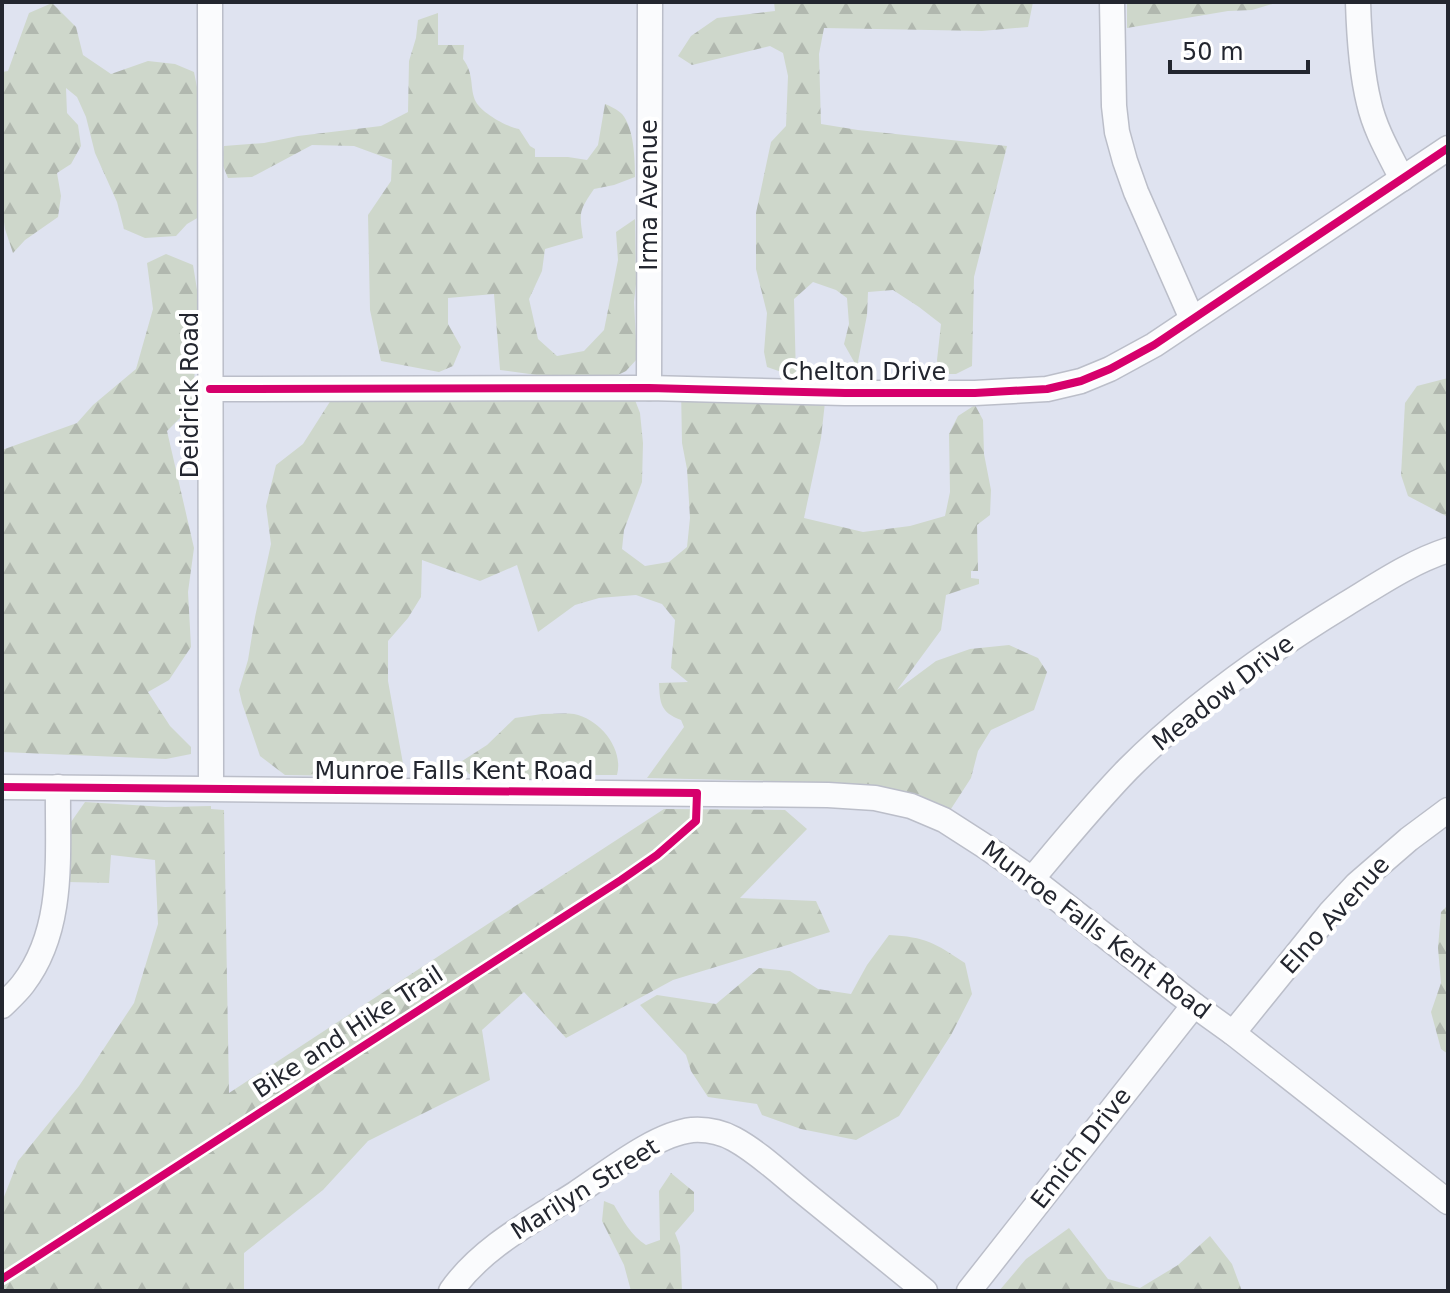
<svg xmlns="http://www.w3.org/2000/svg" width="1450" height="1293" viewBox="0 0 1450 1293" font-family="'DejaVu Sans',sans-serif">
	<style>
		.forest { fill: url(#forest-firs) }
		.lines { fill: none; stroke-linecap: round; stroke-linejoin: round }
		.minor-casing { stroke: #bbbec9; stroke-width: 27 }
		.minor { stroke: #fafbfd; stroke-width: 24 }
		.cycleway-casing { stroke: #fff; stroke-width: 13 }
		.cycleway { stroke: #d6006c; stroke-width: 8 }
		.labels { text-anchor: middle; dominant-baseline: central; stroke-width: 8; stroke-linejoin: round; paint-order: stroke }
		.street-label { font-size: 24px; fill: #23262f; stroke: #fff }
	</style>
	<defs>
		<pattern id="forest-firs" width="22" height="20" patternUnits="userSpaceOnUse" patternTransform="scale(2)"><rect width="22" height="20" fill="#ced7cb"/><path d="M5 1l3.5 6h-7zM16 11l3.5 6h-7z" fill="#b1b8af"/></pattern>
	</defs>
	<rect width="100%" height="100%" fill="#dfe3f0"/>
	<g class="forest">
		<path d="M 774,2 L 1033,2 L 1028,27 L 982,31 L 824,28 L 819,54 L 821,124 L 858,130 L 1007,146 L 974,277 L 972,366 L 956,374 L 939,374 L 937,360 L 941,324 L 919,307 L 893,290 L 868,292 L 867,315 L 857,367 L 844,344 L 849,324 L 847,298 L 836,290 L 813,282 L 794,299 L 796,377 L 767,367 L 764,352 L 767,313 L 756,269 L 756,213 L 771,142 L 786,126 L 788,76 L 783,53 L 770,46 L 692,65 L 678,56 L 691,36 L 717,18 L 775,11 Z"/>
		<path d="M 1127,2 L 1279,2 L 1252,10 L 1228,11 L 1127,28 Z"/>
		<path d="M 52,3 L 76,27 L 83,55 L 111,74 L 148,61 L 175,64 L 194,72 L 199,97 L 206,213 L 187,224 L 176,236 L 145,238 L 124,229 L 117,202 L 95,153 L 86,117 L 77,97 L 66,88 L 67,113 L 78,125 L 81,146 L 71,164 L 57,173 L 61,196 L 58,217 L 25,240 L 13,253 L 5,229 L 2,208 L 2,72 L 8,71 L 29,13 Z"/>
		<path d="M 438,13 L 438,45 L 464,45 L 463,59 C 475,75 469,88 476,102 C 482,113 507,127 519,129 L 530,146 L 535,149 L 535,157 L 568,157 L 587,160 L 598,145 L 605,104 C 610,106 618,110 622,114 C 634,128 635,159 635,177 L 614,185 L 594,189 C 579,211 579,212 583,238 L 545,249 L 542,271 L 529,299 L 538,339 L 557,356 L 584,351 L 604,330 L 618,260 L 616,232 L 635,219 L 636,284 L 634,302 L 637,359 L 626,371 L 614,377 L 551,377 L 500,370 L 494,294 L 448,298 L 448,324 L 461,347 L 453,366 L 439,372 L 381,361 L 370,310 L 368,215 L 391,181 L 392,160 L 354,146 L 312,145 L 252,177 L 228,178 L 221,161 L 224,146 L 264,143 L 298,136 L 381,126 L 408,112 L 409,61 L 416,38 L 418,20 Z"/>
		<path d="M 166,254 L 193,265 L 200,308 L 192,406 L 167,431 L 194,548 L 188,592 L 191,647 L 169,680 L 148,692 L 170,726 L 191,747 L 191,754 L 166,759 L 2,752 L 2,450 L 77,423 L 93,405 L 136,369 L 153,309 L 147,263 Z"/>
		<path d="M 1448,378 L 1448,517 L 1408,496 L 1401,475 L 1405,403 L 1417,386 Z"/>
		<path d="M 338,389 L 635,400 L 640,413 L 643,443 L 642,482 L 624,530 L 622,549 L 645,566 L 669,562 L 687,547 L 690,518 L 687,469 L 682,443 L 681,389 L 826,393 L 821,438 L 804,518 L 863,532 L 910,526 L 945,516 L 950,492 L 949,434 L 958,416 L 975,405 L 983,420 L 984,454 L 991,490 L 990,515 L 977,525 L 978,571 L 971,571 L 971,578 L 979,579 L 979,584 L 946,595 L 941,630 L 897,690 L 936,661 L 970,649 L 1009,645 L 1038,658 L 1047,672 L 1034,710 L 991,730 L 978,751 L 971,778 L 949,812 L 784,785 L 773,781 L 647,778 L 684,727 L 681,720 C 660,712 660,703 659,683 L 688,682 L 671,668 L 675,620 L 662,604 L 636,595 L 599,598 L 575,605 L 538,632 L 517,565 L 480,581 L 422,560 L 421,597 L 408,618 L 388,641 L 388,681 L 404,769 L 346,776 L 285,775 L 260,756 L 242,703 L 239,690 L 248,660 L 255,617 L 271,544 L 266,506 L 276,465 L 303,444 Z"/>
		<path d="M 542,714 C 553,714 564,713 574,714 C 600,719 624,749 617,775 L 596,775 L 542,781 L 513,779 L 469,774 L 459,763 L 487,745 L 515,718 Z"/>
		<path d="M 85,802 L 165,807 L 211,806 L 211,809 L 224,810 L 229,1093 L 664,809 L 785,810 L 807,829 L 740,898 L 816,901 L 830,932 L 673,980 L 566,1038 L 524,992 L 482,1030 L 490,1080 L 368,1141 L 323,1190 L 244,1253 L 244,1291 L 2,1291 L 2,1202 L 18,1161 L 79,1086 L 134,1003 L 158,924 L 155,860 L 111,855 L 109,883 L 68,882 L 71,822 Z"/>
		<path d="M 1448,905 L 1448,1054 L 1441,1049 L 1431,1012 L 1441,983 L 1438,948 L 1441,912 Z"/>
		<path d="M 889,935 C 926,937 935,943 965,963 L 972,994 L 951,1035 L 899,1116 L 856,1140 L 801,1129 L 762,1115 L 757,1104 L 708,1097 L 691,1071 L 686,1055 L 640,1005 L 657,995 L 716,1004 L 759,968 L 790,971 L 818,989 L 851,994 L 867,965 Z"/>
		<path d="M 671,1173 L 694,1192 L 694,1211 L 675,1233 L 680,1246 L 682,1291 L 631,1291 L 624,1265 L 602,1221 L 604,1201 L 614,1205 C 623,1220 631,1236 646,1245 L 660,1240 L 659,1191 Z"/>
		<path d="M 1069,1228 L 1108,1279 L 1140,1288 L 1178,1265 L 1210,1236 L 1232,1264 L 1242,1291 L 999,1291 L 1026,1259 Z"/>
	</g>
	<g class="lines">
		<g class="minor-casing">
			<g id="minor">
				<path d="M 210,2 L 211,788"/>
				<path d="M 1112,2 L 1114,106 L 1117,132 L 1125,161 L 1136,192 L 1192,319"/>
				<path d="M 1358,2 C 1359,35 1361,71 1369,103 C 1375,130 1390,155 1402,179"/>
				<path d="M 649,388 L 650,2"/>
				<path d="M 210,389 L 649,388 L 845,393 L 975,393 L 1047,389 L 1081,381 L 1110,369 L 1154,345 L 1448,148"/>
				<path d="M 2,787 L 828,795 L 875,798 L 911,806 L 944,820 L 986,847 L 1032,879 L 1194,1005 L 1233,1033 L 1448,1202"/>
				<path d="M 1032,879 C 1063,842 1094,804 1128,769 C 1192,705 1269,651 1346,604 C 1379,584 1411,562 1448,550"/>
				<path d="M 2,1006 C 9,999 17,992 23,984 C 66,928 57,853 58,787"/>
				<path d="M 1233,1033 L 1330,913 L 1357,884 L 1409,839 L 1448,810"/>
				<path d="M 451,1291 C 481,1248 531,1222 575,1194 C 607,1173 655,1134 692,1130 C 707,1129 721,1132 734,1139 C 758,1152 780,1173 802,1191 C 843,1224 884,1258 925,1291"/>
				<path d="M 969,1291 L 1194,1005"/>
			</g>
		</g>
		<use href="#minor" class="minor"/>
		<g class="cycleway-casing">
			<g id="cycleway">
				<path d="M 210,389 L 649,388 L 845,393 L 975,393 L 1047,389 L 1081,381 L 1110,369 L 1154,345 L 1448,148"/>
				<path d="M 2,787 L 697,793 L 696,821 L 657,855 L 621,880 L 2,1279"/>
			</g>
		</g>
		<use href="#cycleway" class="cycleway"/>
	</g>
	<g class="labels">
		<g class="street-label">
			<text transform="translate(649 195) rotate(-90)">Irma Avenue</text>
			<text x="864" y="372">Chelton Drive</text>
			<text transform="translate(190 395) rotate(-90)">Deidrick Road</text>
			<text transform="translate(1223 693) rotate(-38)">Meadow Drive</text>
			<text x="454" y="771">Munroe Falls Kent Road</text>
			<text transform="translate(1335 915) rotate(-48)">Elno Avenue</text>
			<text transform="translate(1096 930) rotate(37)">Munroe Falls Kent Road</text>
			<text transform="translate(348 1032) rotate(-33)">Bike and Hike Trail</text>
			<text transform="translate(1081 1148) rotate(-52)">Emich Drive</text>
			<text transform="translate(585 1189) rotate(-32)">Marilyn Street</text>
		</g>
	</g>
	<rect width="1450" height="1293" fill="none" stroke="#23262f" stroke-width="8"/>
	<path d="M1170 60v12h138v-12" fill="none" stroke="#23262f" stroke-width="4"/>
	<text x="1182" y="60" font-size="24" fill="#23262f" stroke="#ffffff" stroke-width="6" paint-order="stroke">50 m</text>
</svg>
